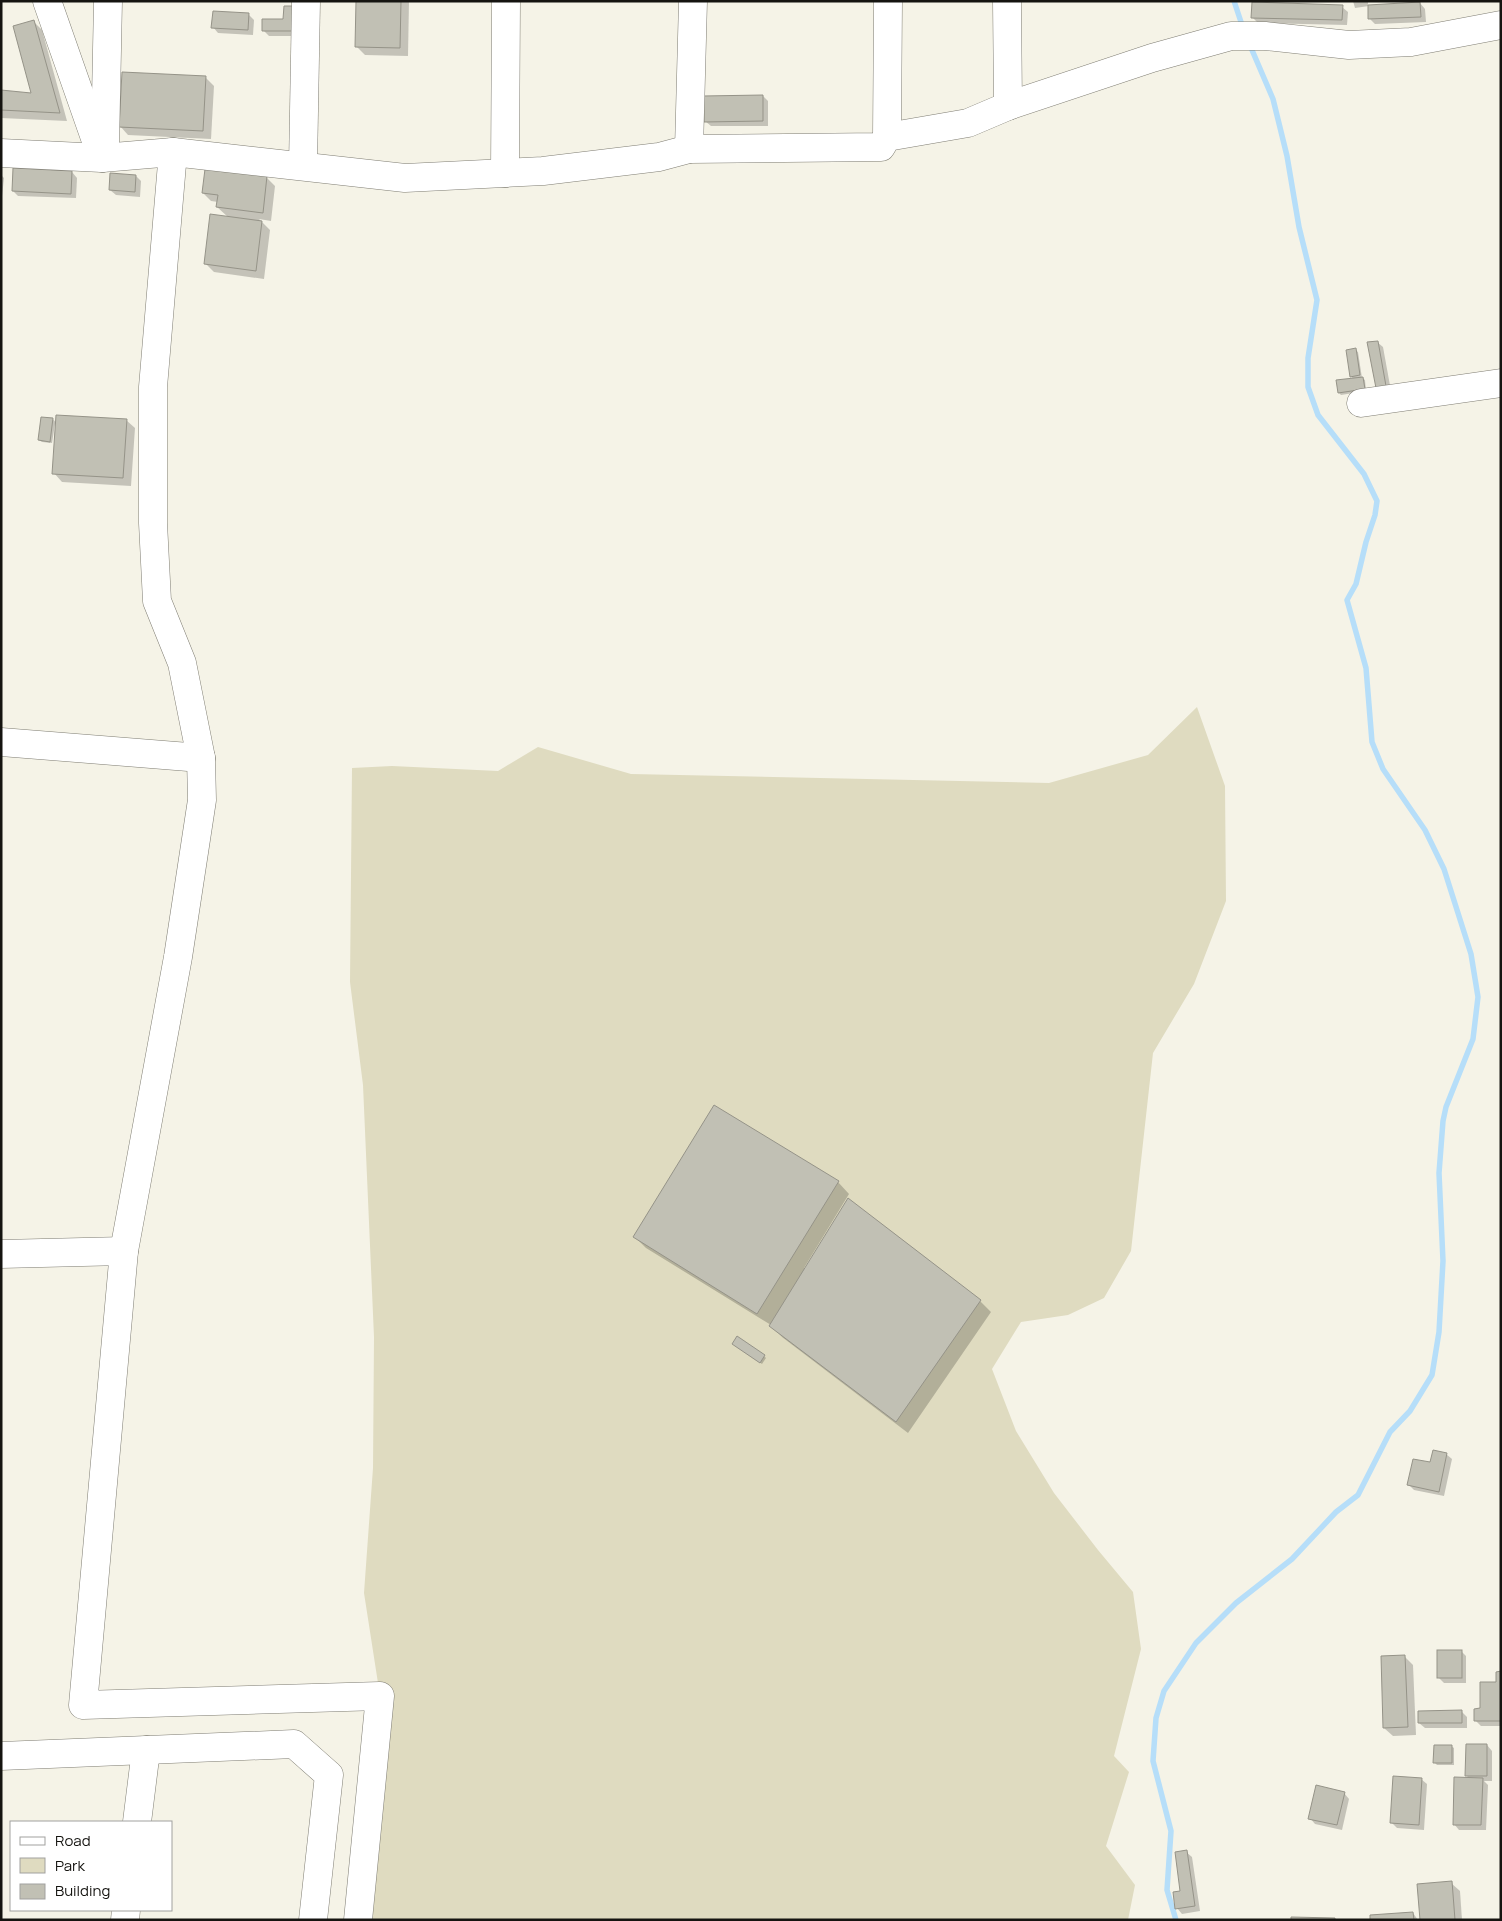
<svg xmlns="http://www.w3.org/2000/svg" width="1502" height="1921" viewBox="0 0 1502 1921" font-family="Manrope,sans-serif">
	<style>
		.green { fill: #dfdbc0 }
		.shadow { fill: #0003 }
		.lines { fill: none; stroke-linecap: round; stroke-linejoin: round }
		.stream { stroke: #b6def9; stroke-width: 5.5 }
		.building { fill: #c1c0b4; stroke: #959388 }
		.minor-casing { stroke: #7f7d73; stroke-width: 29 }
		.minor { stroke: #fff; stroke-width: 28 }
	</style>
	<rect width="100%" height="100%" fill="#f5f3e7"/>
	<path class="green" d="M 1197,707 L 1225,786 L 1226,901 L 1194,984 L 1153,1053 L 1131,1251 L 1104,1298 L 1068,1315 L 1021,1322 L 992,1369 L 1016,1431 L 1054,1493 L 1098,1550 L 1133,1592 L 1141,1649 L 1114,1756 L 1129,1772 L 1106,1846 L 1135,1885 L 1128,1920 L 358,1920 L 380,1696 L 364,1593 L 373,1468 L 374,1337 L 363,1085 L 350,982 L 352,768 L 392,766 L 498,771 L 538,747 L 631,774 L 1049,783 L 1148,755 Z"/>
	<g class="shadow">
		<path d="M 357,1 L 409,1 L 408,56 L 365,55 L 356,46 Z"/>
		<path d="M 1353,1 L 1368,1 L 1368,6 L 1420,3 L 1425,9 L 1426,22 L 1375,24 L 1370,19 L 1369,6 L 1355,8 Z"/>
		<path d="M 1342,7 L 1348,12 L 1347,25 L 1258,23 L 1252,17 Z"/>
		<path d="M 248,14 L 254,20 L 253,35 L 218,33 L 213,27 Z"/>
		<path d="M 285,20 L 299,36 L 269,36 L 263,30 Z"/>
		<path d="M 34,22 L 42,30 L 67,121 L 1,118 L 1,92 L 33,94 Z"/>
		<path d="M 205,77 L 214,86 L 211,139 L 128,135 L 120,126 Z"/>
		<path d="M 763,96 L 768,101 L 768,126 L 711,126 L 705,121 Z"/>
		<path d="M 72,172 L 77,178 L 76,198 L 18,196 L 13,191 Z"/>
		<path d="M 1,175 L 4,178 L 2,196 L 1,196 Z"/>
		<path d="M 136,176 L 141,181 L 140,197 L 116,195 L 110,190 Z"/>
		<path d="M 266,177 L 275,186 L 271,221 L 259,219 L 270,230 L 264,279 L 214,272 L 205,263 L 228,217 L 217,207 L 218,202 L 211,201 L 203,193 Z"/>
		<path d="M 1377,342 L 1383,347 L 1391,391 L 1382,393 Z"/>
		<path d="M 1355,350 L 1358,352 L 1362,378 L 1365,380 L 1366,391 L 1341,395 L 1339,393 L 1353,379 L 1351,376 Z"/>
		<path d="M 53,419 L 57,424 L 126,420 L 135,428 L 131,486 L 62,482 L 54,473 L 57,424 L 55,424 L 52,443 L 42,442 L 39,440 Z"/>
		<path d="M 838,1182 L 849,1194 L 804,1268 L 980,1301 L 991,1312 L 908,1433 L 782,1337 L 771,1325 L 646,1248 L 635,1237 Z"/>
		<path d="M 736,1346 L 764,1356 L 766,1358 L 762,1364 Z"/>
		<path d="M 1446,1454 L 1452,1459 L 1444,1496 L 1414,1490 L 1409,1485 L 1431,1464 Z"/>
		<path d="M 1461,1651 L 1466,1656 L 1466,1683 L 1444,1683 L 1439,1678 Z"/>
		<path d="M 1405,1657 L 1413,1665 L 1416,1735 L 1393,1736 L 1384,1728 Z"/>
		<path d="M 1501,1673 L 1501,1726 L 1481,1726 L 1475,1720 L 1498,1683 Z"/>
		<path d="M 1462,1712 L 1467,1717 L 1467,1728 L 1425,1728 L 1419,1723 Z"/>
		<path d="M 1487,1745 L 1492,1751 L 1492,1781 L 1484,1781 L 1488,1785 L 1486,1830 L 1459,1830 L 1454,1824 L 1470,1779 L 1466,1775 Z"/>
		<path d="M 1451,1746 L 1454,1748 L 1454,1765 L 1437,1765 L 1435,1763 Z"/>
		<path d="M 1421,1779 L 1427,1784 L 1424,1830 L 1397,1828 L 1392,1823 Z"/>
		<path d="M 1344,1793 L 1349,1799 L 1342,1830 L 1315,1824 L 1310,1818 Z"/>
		<path d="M 1186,1852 L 1192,1857 L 1200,1911 L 1182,1914 L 1177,1908 L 1181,1892 Z"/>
		<path d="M 1451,1883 L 1460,1891 L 1462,1920 L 1422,1920 Z"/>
		<path d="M 1413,1913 L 1418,1920 L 1371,1920 Z"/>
	</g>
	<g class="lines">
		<g class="stream">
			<path d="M 1234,1 L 1243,28"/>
			<path d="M 1176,1920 L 1167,1890 L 1171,1831 L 1153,1761 L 1156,1718 L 1164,1691 L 1196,1643 L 1236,1603 L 1292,1559 L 1336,1512 L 1358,1495 L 1390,1432 L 1410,1411 L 1432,1375 L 1439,1332 L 1443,1261 L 1439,1173 L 1443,1121 L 1446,1107 L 1473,1039 L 1478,997 L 1471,954 L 1444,869 L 1425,830 L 1383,769 L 1372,742 L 1366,668 L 1347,600 L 1356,584 L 1366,542 L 1375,515 L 1377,501 L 1364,474 L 1318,415 L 1308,387 L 1308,358 L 1317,300 L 1299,227 L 1287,156 L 1273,99 L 1249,43"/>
		</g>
	</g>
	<g class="building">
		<path d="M 356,1 L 401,1 L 400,48 L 355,47 Z"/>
		<path d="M 1252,2 L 1343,5 L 1342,20 L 1251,18 Z"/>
		<path d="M 1420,2 L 1421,17 L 1368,19 L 1368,5 Z"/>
		<path d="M 284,6 L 295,6 L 294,31 L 262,31 L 262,19 L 283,19 Z"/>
		<path d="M 213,11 L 249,13 L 248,30 L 211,28 Z"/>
		<path d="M 34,20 L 60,113 L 1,110 L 1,90 L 31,93 L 13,26 Z"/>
		<path d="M 122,72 L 206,76 L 203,131 L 119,127 Z"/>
		<path d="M 763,95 L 763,121 L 704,122 L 703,96 Z"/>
		<path d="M 13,168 L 72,171 L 71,194 L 12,191 Z"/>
		<path d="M 205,169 L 267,176 L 263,213 L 216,207 L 218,195 L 202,193 Z"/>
		<path d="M 110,173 L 136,175 L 135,192 L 109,190 Z"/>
		<path d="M 210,214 L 262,221 L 256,271 L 204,264 Z"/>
		<path d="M 1378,341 L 1386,386 L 1376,388 L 1367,342 Z"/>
		<path d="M 1356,348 L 1360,375 L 1350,377 L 1346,350 Z"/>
		<path d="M 1363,377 L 1365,389 L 1338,393 L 1336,380 Z"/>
		<path d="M 56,415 L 127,419 L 123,478 L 52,474 Z"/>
		<path d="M 41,417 L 53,418 L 50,442 L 38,440 Z"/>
		<path d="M 714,1105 L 839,1181 L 757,1314 L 633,1237 Z"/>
		<path d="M 848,1198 L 981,1300 L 896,1422 L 769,1326 Z"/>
		<path d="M 737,1336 L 765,1355 L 760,1363 L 732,1344 Z"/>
		<path d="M 1433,1450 L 1447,1453 L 1439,1492 L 1407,1485 L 1413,1459 L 1430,1462 Z"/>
		<rect x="1437" y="1650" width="25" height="28"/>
		<path d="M 1405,1655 L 1408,1727 L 1383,1728 L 1381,1656 Z"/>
		<path d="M 1501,1671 L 1501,1721 L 1474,1721 L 1474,1709 L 1480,1708 L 1480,1682 L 1496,1682 L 1496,1672 Z"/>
		<path d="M 1462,1710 L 1462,1723 L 1418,1723 L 1418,1711 Z"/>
		<path d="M 1466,1744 L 1487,1744 L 1487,1776 L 1465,1776 Z"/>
		<path d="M 1434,1745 L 1452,1745 L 1452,1763 L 1433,1763 Z"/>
		<path d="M 1393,1776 L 1422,1778 L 1419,1825 L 1390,1823 Z"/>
		<path d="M 1454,1777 L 1483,1778 L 1481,1825 L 1453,1825 Z"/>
		<path d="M 1316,1785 L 1345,1792 L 1337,1825 L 1308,1819 Z"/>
		<path d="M 1187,1850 L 1195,1906 L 1175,1909 L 1173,1892 L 1180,1891 L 1175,1852 Z"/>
		<path d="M 1452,1881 L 1455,1920 L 1420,1920 L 1417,1884 Z"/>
		<path d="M 1413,1912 L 1414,1920 L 1370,1920 L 1370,1915 Z"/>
		<path d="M 1291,1917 L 1335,1918 L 1335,1920 L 1291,1920 Z"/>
	</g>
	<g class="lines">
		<g class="minor-casing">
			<g id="minor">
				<path d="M 47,1 L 102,158"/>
				<path d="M 1007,1 L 1008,106"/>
				<path d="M 887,137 L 888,1"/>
				<path d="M 105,146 L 108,1"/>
				<path d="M 689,149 L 693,1"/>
				<path d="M 173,152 L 153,387 L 153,523 L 157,601 L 182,663 L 201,758 L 202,800 L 178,957 L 124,1251 L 83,1705 L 380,1696 L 358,1920"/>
				<path d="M 1,153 L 102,158 L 173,152 L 405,178 L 543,171 L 659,157 L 689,149 L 881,147 L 887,137 L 968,123 L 1008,106 L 1152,58 L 1231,36 L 1265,36 L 1349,45 L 1411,42 L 1501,25"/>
				<path d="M 303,166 L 306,1"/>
				<path d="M 505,173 L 506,1"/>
				<path d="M 1361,403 L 1501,383"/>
				<path d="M 1,742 L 201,758"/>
				<path d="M 1,1254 L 124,1251"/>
				<path d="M 1,1756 L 294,1744 L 329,1775 L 313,1920"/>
				<path d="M 137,1822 L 146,1750"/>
				<path d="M 125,1920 L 126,1910"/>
			</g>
		</g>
		<use href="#minor" class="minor"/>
	</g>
	<rect width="1502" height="1921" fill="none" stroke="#151410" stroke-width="5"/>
	<rect x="10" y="1821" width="162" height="90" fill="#ffffff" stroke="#a1a19f"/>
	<rect x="20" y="1837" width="25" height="8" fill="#ffffff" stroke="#a1a19f"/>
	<text x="55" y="1846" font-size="15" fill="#151410">Road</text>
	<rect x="20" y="1858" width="25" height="15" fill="#dfdbc0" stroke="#a1a19f"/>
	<text x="55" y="1871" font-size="15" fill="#151410">Park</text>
	<rect x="20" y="1884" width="25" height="15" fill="#c1c0b4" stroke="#a1a19f"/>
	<text x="55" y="1896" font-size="15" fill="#151410">Building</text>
</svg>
